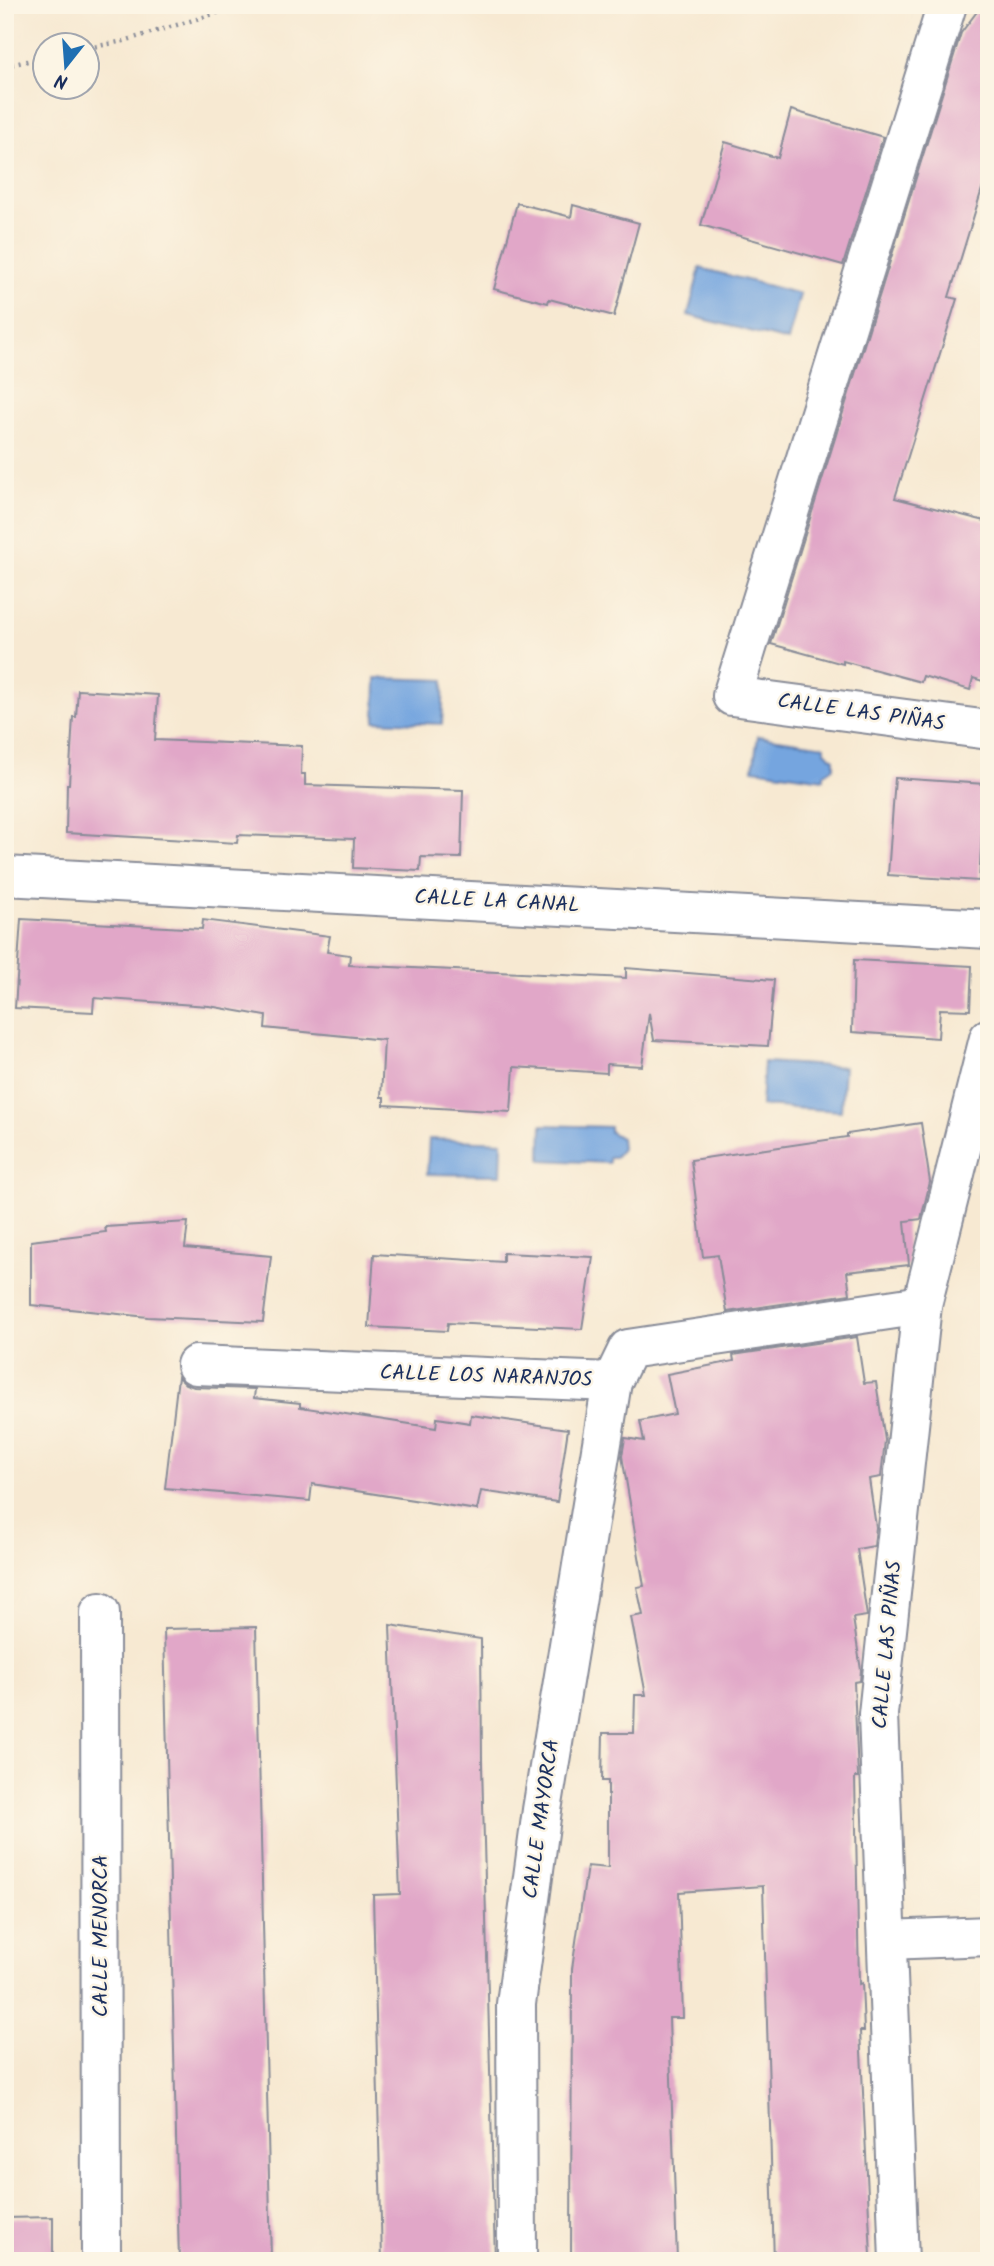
<svg xmlns="http://www.w3.org/2000/svg" width="994" height="2266" viewBox="0 0 994 2266" font-family="Kalam,sans-serif">
	<style>
		.water { fill: #74a5df; stroke: #486a9e; stroke-width: 2 }
		.building { fill: #e1a7c8 }
		.lines { fill: none; stroke-linecap: round; stroke-linejoin: round }
		.minor-casing { stroke: #898c98; stroke-width: 42 }
		.path { stroke: #898c98; stroke-width: 4.5; stroke-dasharray: 2 5; stroke-linecap: butt }
		.minor { stroke: #fff; stroke-width: 38 }
		.labels { text-anchor: middle; dominant-baseline: central; stroke-width: 5; stroke-linejoin: round; paint-order: stroke }
		.street-label { font-size: 21px; fill: #1b2f5e; stroke: #fcf5e5 }
	</style>
	<rect width="100%" height="100%" fill="#fcf5e5"/>
	<filter id="ink" filterUnits="userSpaceOnUse"><feTurbulence type="fractalNoise" baseFrequency=".0143" numOctaves="2"/><feDisplacementMap in="SourceGraphic" scale="14" xChannelSelector="R" yChannelSelector="G"/><feConvolveMatrix kernelMatrix="1 2 1 2 8 2 1 2 1" color-interpolation-filters="sRGB"/></filter>
	<filter id="wash" filterUnits="userSpaceOnUse"><feTurbulence type="fractalNoise" baseFrequency=".00686" numOctaves="4" result="noise"/><feDisplacementMap in="SourceGraphic" scale="28" xChannelSelector="R" yChannelSelector="G"/><feGaussianBlur stdDeviation="1.57" result="paint"/><feColorMatrix in="noise" values="0 0 0 0 0 0 0 0 0 0 0 0 0 0 0 0 0 1.4 0 .05"/><feComposite in="paint" operator="in"/></filter>
	<g filter="url(#wash)">
		<rect width="100%" height="100%" fill="#f7e9d2"/>
		<g class="water">
			<path d="M 700,268 L 800,294 L 788,341 L 688,315 Z"/>
			<path d="M 376,678 L 444,680 L 442,724 L 375,721 Z"/>
			<path d="M 758,736 L 825,746 L 825,751 L 834,759 L 834,767 L 824,774 L 824,779 L 753,769 Z"/>
			<path d="M 764,1062 L 844,1067 L 841,1111 L 761,1106 Z"/>
			<path d="M 542,1125 L 610,1127 L 610,1132 L 621,1138 L 622,1149 L 615,1157 L 609,1157 L 609,1163 L 541,1160 Z"/>
			<path d="M 429,1139 L 502,1142 L 501,1175 L 427,1174 Z"/>
		</g>
		<g id="blocks">
			<g class="building">
				<path d="M 982,5 L 989,5 L 989,166 L 949,297 L 957,299 L 895,498 L 989,522 L 989,683 L 973,678 L 970,690 L 923,676 L 921,682 L 843,661 L 843,664 L 771,644 L 961,33 Z"/>
				<path d="M 791,110 L 883,137 L 843,265 L 701,225 L 725,142 L 778,158 Z"/>
				<path d="M 517,203 L 571,217 L 573,205 L 639,223 L 614,316 L 549,299 L 548,303 L 494,289 Z"/>
				<path d="M 78,690 L 158,695 L 155,740 L 302,746 L 301,774 L 305,774 L 305,785 L 463,790 L 461,858 L 421,857 L 420,871 L 353,868 L 354,839 L 238,835 L 237,843 L 66,833 L 67,784 L 69,784 L 73,717 L 76,717 Z"/>
				<path d="M 895,778 L 985,784 L 979,881 L 888,875 Z"/>
				<path d="M 21,919 L 202,929 L 203,920 L 330,936 L 327,952 L 350,955 L 349,965 L 626,978 L 626,968 L 774,980 L 768,1046 L 654,1040 L 649,1013 L 642,1066 L 607,1064 L 607,1073 L 514,1067 L 511,1112 L 384,1105 L 384,1097 L 381,1097 L 384,1040 L 265,1028 L 266,1016 L 209,1006 L 94,998 L 93,1012 L 15,1008 Z"/>
				<path d="M 854,960 L 972,966 L 970,1010 L 940,1009 L 938,1038 L 852,1032 Z"/>
				<path d="M 921,1123 L 930,1182 L 921,1219 L 905,1221 L 909,1265 L 847,1272 L 850,1294 L 727,1312 L 718,1255 L 703,1257 L 691,1160 L 847,1137 L 847,1134 Z"/>
				<path d="M 188,1222 L 185,1248 L 271,1256 L 263,1322 L 148,1317 L 31,1305 L 31,1241 L 106,1232 L 105,1227 Z"/>
				<path d="M 503,1253 L 593,1257 L 582,1329 L 448,1323 L 447,1331 L 369,1327 L 374,1254 L 503,1262 Z"/>
				<path d="M 857,1337 L 864,1383 L 876,1382 L 885,1440 L 881,1477 L 869,1479 L 876,1527 L 874,1546 L 857,1549 L 867,1616 L 853,1618 L 861,1670 L 860,1681 L 854,1682 L 858,1777 L 855,1777 L 859,1984 L 862,1983 L 864,2031 L 860,2031 L 871,2256 L 812,2261 L 774,2261 L 763,1886 L 679,1892 L 683,2018 L 669,2018 L 677,2261 L 571,2261 L 572,1969 L 587,1866 L 608,1868 L 608,1781 L 602,1781 L 603,1733 L 634,1733 L 635,1695 L 646,1695 L 631,1617 L 643,1615 L 637,1587 L 644,1586 L 622,1456 L 625,1438 L 644,1441 L 640,1421 L 675,1414 L 667,1374 L 734,1361 L 733,1355 Z"/>
				<path d="M 178,1377 L 185,1384 L 194,1387 L 255,1389 L 254,1398 L 300,1403 L 300,1407 L 436,1428 L 437,1418 L 470,1423 L 471,1415 L 568,1429 L 557,1502 L 481,1491 L 477,1510 L 312,1484 L 310,1501 L 165,1488 Z"/>
				<path d="M 390,1625 L 481,1639 L 482,1765 L 495,2261 L 382,2261 L 373,1895 L 400,1894 Z"/>
				<path d="M 256,1627 L 271,2261 L 179,2261 L 164,1629 Z"/>
				<path d="M 53,2217 L 53,2261 L 5,2261 L 5,2218 Z"/>
			</g>
		</g>
	</g>
	<g filter="url(#ink)">
		<use href="#blocks" fill-opacity="0" stroke="#898c98" stroke-width="2"/>
		<g class="lines">
			<g class="minor-casing">
				<g id="minor">
					<path d="M 947,5 L 732,696 L 989,730"/>
					<path d="M 5,876 L 989,929"/>
					<path d="M 196,1365 L 612,1382"/>
					<path d="M 100,1612 L 101,2261"/>
					<path d="M 887,1940 L 989,1936"/>
					<path d="M 517,2261 L 516,2004 L 542,1810 L 612,1382 L 628,1349 L 922,1305"/>
					<path d="M 899,2261 L 878,1714 L 922,1305 L 989,1038"/>
				</g>
			</g>
			<g class="path">
				<path d="M 88,48 L 124,41 L 243,5"/>
				<path d="M 5,66 L 46,57"/>
			</g>
			<use href="#minor" class="minor"/>
		</g>
	</g>
	<g class="labels">
		<g class="street-label">
			<text transform="translate(861 713) rotate(8)">CALLE LAS PIÑAS</text>
			<text transform="translate(497 902) rotate(3)">CALLE LA CANAL</text>
			<text transform="translate(486 1377) rotate(2)">CALLE LOS NARANJOS</text>
			<text transform="translate(888 1645) rotate(-85)">CALLE LAS PIÑAS</text>
			<text transform="translate(542 1819) rotate(-82)">CALLE MAYORCA</text>
			<text transform="translate(101 1936) rotate(-90)">CALLE MENORCA</text>
		</g>
	</g>
	<rect width="994" height="2266" fill="none" stroke="#fcf5e5" stroke-width="28"/>
	<g transform="translate(66 66) rotate(197)"><circle r="33" fill="#fcf5e5" stroke="#a2a6af" stroke-width="2"/>
	<path d="M0-5L12 26L0 18L-12 26Z" fill="#1f6fb2"/>
	<text y="-10" font-size="19" font-weight="bold" text-anchor="middle" fill="#1b2f5e">N</text>
	</g>
</svg>
